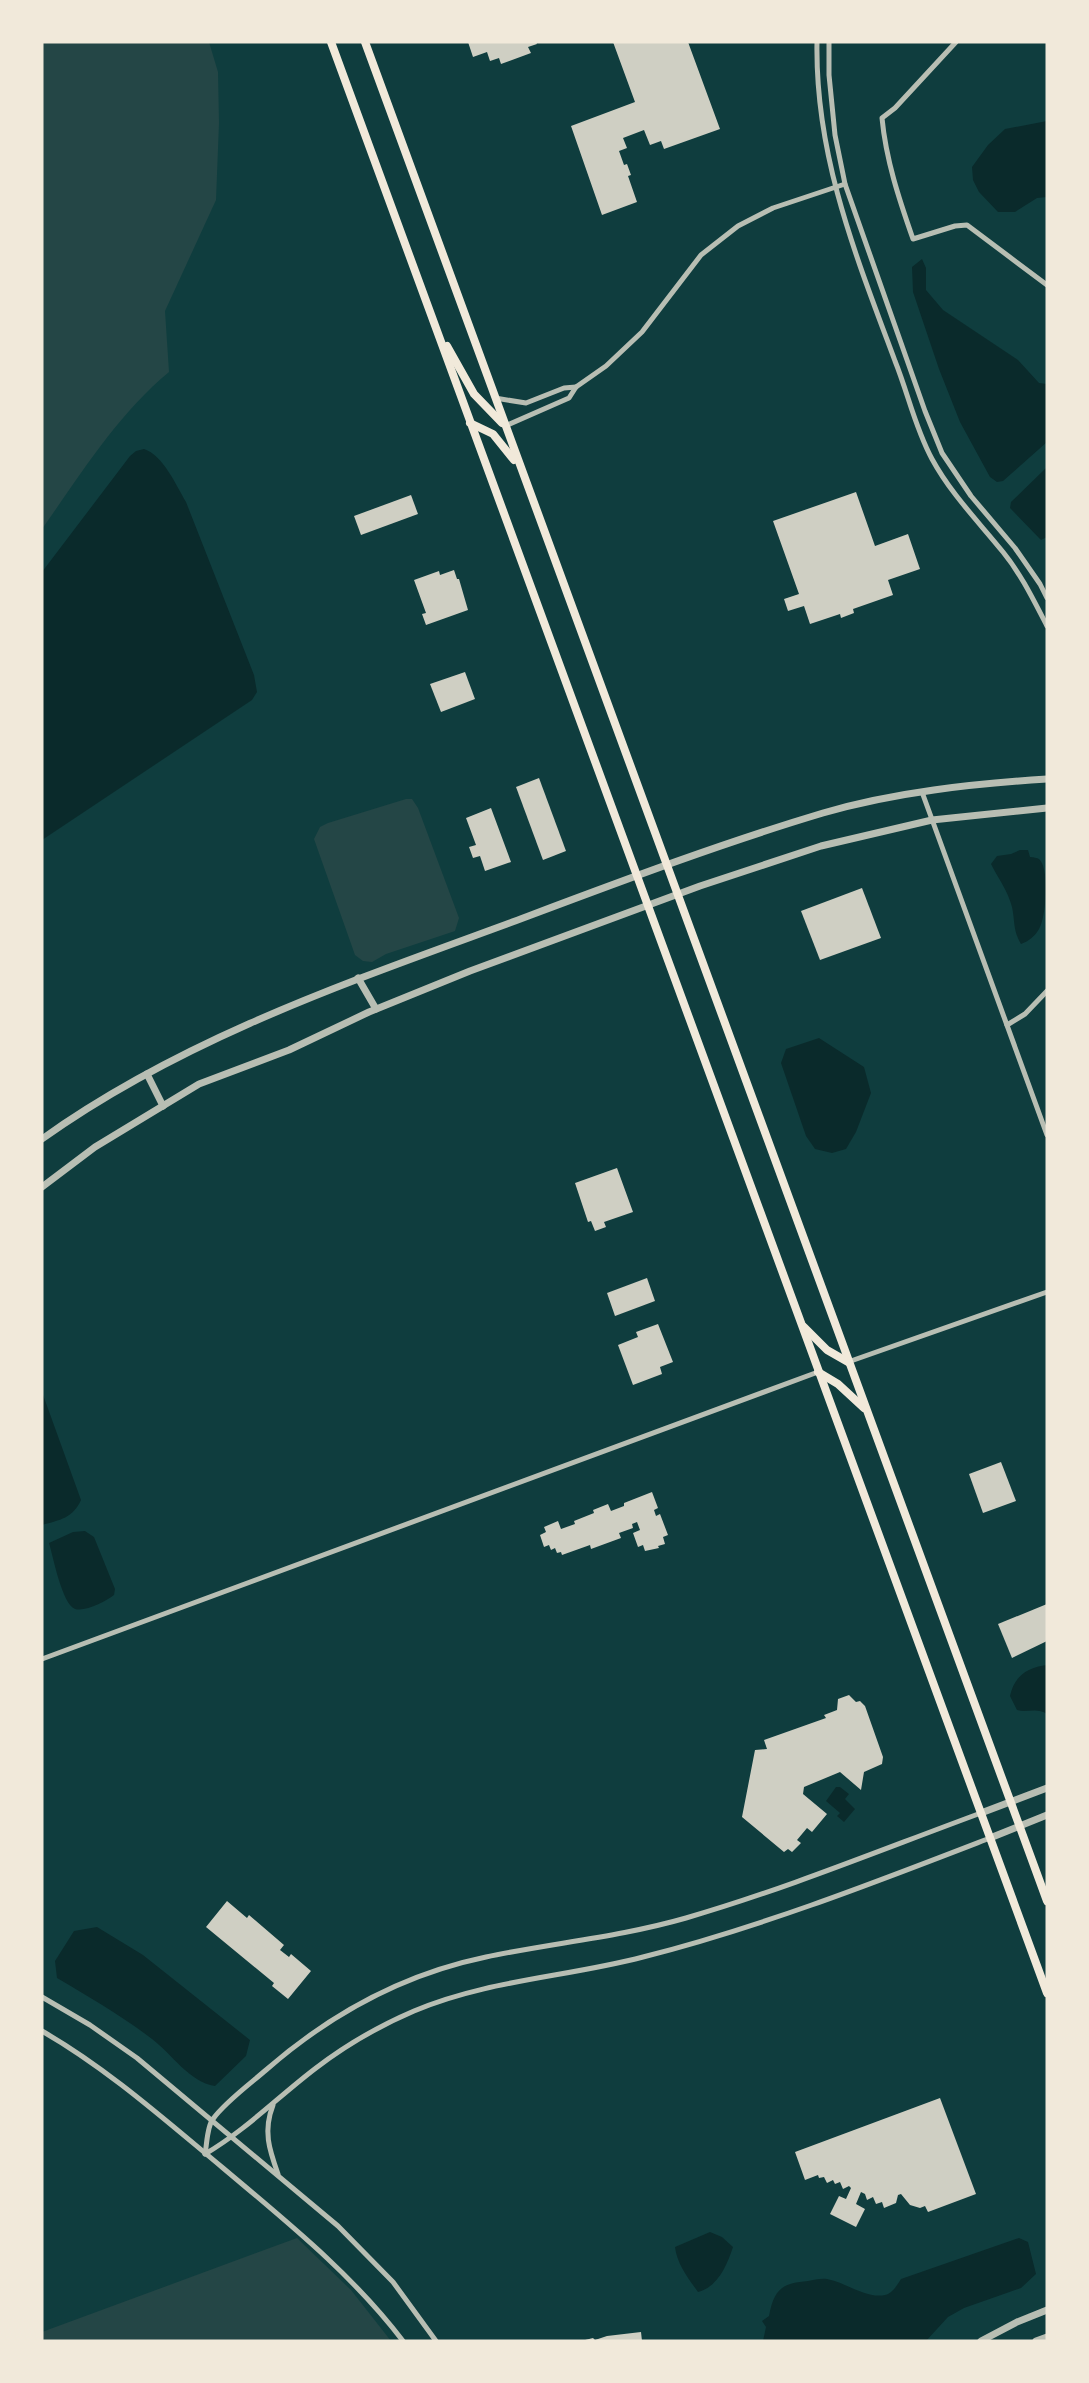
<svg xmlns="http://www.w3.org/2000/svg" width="1089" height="2383" viewBox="0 0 1089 2383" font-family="'Space Grotesk',sans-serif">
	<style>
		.green { fill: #244646 }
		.water { fill: #0a2a2b }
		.building { fill: #cfcfc3 }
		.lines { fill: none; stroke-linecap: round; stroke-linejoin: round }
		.minor { stroke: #b8beb3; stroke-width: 5 }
		.tertiary { stroke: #b8beb3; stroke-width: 7 }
		.primary { stroke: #f1e9da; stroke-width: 8 }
	</style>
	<rect width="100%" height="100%" fill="#0f3d3e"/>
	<g class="green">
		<path d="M 42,42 L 209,42 L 218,72 L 219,123 L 216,200 L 165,311 L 169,372 C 117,415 81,474 42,529 Z"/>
		<path d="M 406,799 L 412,799 L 418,808 L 459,918 L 455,931 L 386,954 L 372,962 L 363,961 L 355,955 L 314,839 L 320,827 L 328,823 Z"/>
		<path d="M 297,2238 L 351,2290 L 391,2341 L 42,2341 L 42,2332 Z"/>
	</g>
	<g class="water">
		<path d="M 1047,121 L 1047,197 L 1037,198 L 1015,212 L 998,212 L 979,192 L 973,180 L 972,167 L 988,145 L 1005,129 Z"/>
		<path d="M 922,259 L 926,268 L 926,290 L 943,310 L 1018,360 L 1039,383 L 1047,384 L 1047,442 L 1003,481 L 997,482 L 990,477 L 960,422 L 939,369 L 913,292 L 912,267 Z"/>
		<path d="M 144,449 C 163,455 176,485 186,502 L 254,675 L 257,692 L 252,700 L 42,840 L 42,572 L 130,456 L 136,451 Z"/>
		<path d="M 1047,467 L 1047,537 L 1041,540 L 1010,508 L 1011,502 Z"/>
		<path d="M 1020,850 L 1028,850 L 1030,857 C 1032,857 1038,858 1039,859 C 1050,868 1046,918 1039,929 C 1035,936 1029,941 1021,944 C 1013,931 1015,921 1012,907 C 1008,891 998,878 991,864 L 997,856 L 1011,854 Z"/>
		<path d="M 819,1038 L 864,1067 L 871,1093 L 856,1132 L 846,1149 L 832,1153 L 815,1149 L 806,1136 L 781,1063 L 786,1049 Z"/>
		<path d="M 42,1392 L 81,1500 C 73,1518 60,1520 42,1525 Z"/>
		<path d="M 85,1531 L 94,1537 L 115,1589 L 114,1595 C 106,1601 86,1612 75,1609 C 62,1604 53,1556 49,1543 L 73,1532 Z"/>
		<path d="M 1047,1665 L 1047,1714 C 1037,1707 1027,1713 1017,1710 L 1010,1696 C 1014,1676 1028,1667 1047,1665 Z"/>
		<path d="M 836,1787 L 840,1787 L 849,1794 L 845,1799 L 855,1809 L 844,1822 L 837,1816 L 840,1813 L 826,1801 Z"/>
		<path d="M 97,1927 L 143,1955 L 250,2040 L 246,2056 L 215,2086 C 189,2082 172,2054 152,2039 C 122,2016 89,1997 57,1978 L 55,1961 L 74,1931 Z"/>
		<path d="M 710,2232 L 722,2237 L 733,2247 C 727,2265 718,2287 698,2292 C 688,2278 677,2264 675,2247 Z"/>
		<path d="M 1019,2238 L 1028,2242 L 1036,2274 L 1021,2288 L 964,2308 L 948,2317 L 926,2341 L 763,2341 L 766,2327 L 762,2321 L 769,2316 C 774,2290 781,2283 808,2281 C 814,2280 821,2278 827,2279 C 845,2282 866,2299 885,2295 C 893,2293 897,2285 901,2279 Z"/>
	</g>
	<g class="building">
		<path d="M 468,42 L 536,42 L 537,44 L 528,47 L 531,53 L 501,64 L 499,58 L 490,61 L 487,52 L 473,57 Z"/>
		<path d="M 613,42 L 688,42 L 720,129 L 664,149 L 661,141 L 650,145 L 644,130 L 623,138 L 627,148 L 619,151 L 624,165 L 627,164 L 631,175 L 628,176 L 637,202 L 602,215 L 571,126 L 635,102 Z"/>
		<path d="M 856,492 L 875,546 L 908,534 L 920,569 L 888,580 L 893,595 L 853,609 L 854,613 L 841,618 L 840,614 L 810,624 L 804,606 L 788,611 L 784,599 L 799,594 L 773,521 Z"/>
		<path d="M 411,495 L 418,514 L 361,535 L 354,516 Z"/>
		<path d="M 454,570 L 457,579 L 459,579 L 468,610 L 426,625 L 422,614 L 426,613 L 414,580 L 439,571 L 440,575 Z"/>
		<path d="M 465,672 L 475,699 L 441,712 L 430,684 Z"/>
		<path d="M 539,778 L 566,851 L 543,860 L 516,787 Z"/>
		<path d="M 491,808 L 511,862 L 485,871 L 480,856 L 473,858 L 469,847 L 476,845 L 466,818 Z"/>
		<path d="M 862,888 L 881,938 L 820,960 L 801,911 Z"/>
		<path d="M 617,1168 L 633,1212 L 604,1222 L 606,1227 L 595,1231 L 591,1221 L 588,1222 L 575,1183 Z"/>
		<path d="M 647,1278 L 655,1301 L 615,1316 L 607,1293 Z"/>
		<path d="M 658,1324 L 673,1362 L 660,1367 L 662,1374 L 633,1385 L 618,1345 L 638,1337 L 636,1332 Z"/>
		<path d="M 1001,1462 L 1016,1501 L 983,1513 L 969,1474 Z"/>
		<path d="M 652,1492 L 658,1508 L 654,1510 L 656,1516 L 660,1514 L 668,1535 L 663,1537 L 665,1544 L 658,1546 L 659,1548 L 645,1551 L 643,1545 L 638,1547 L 633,1533 L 640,1530 L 637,1522 L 632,1524 L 633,1528 L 619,1533 L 621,1538 L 591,1549 L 590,1545 L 562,1555 L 561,1552 L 557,1553 L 555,1548 L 551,1550 L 549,1545 L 544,1547 L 540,1535 L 546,1532 L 544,1527 L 558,1521 L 561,1529 L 575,1524 L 574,1521 L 594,1513 L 593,1510 L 608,1504 L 611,1511 L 624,1506 L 624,1503 Z"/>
		<path d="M 1047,1604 L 1047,1641 L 1012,1658 L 998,1624 Z"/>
		<path d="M 849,1695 L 856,1702 L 860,1701 L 865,1706 L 883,1757 L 882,1764 L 864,1772 L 861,1790 L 840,1772 L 804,1787 L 803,1794 L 827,1814 L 812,1832 L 807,1828 L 797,1840 L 801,1843 L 792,1852 L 788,1849 L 784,1852 L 742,1817 L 755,1750 L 767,1749 L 764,1740 L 826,1718 L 824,1715 L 837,1710 L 838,1699 Z"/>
		<path d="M 227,1901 L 247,1918 L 249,1915 L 284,1945 L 280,1950 L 289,1957 L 291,1954 L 311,1971 L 288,1999 L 272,1986 L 274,1983 L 206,1927 Z"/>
		<path d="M 940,2098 L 976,2194 L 928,2212 L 925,2206 L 920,2208 L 910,2205 L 901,2194 L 898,2195 L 896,2203 L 884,2208 L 882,2202 L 876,2204 L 873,2197 L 867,2200 L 865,2194 L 861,2192 L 856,2204 L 865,2209 L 856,2227 L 830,2214 L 839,2196 L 846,2199 L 851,2188 L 849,2186 L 843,2189 L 840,2182 L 835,2184 L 833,2180 L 827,2183 L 824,2177 L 819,2178 L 818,2175 L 805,2180 L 795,2152 Z"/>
		<path d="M 641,2332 L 642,2341 L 581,2341 L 593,2338 L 595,2340 L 607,2336 Z"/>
	</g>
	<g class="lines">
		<g class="minor">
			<path d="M 817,42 C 815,156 856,256 895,361 C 908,393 915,428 932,459 C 951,494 978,521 1003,552 C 1021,574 1034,601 1047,626"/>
			<path d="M 829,42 L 829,75 L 835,135 L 845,184 L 925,411 L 942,453 L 971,496 L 1015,548 L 1040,584 L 1047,598"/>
			<path d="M 956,42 L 895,108 L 882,118 C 886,160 899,199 913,239 L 955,226 L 967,225 L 1047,285"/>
			<path d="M 495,398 L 526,403 L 564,388 L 576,387"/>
			<path d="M 505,426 L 569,398 L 576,387 L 606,366 L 642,332 L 701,255 L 738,226 L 773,208 L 845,184"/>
			<path d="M 922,792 L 1047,1135"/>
			<path d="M 1007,1025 L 1025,1014 L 1047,991"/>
			<path d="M 848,1362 L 1047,1292"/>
			<path d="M 42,1659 L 818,1372"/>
			<path d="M 42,1997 L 90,2025 L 137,2058 L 338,2226 L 393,2282 L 436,2341"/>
			<path d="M 42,2031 C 108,2069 165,2120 223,2168 C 287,2222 352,2274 403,2341"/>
			<path d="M 273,2105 C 263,2131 269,2149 278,2174"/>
			<path d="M 205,2154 C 207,2144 207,2126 213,2119 C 224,2103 251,2083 266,2070 C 329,2015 404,1974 486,1957 C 552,1943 620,1937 686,1918 C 786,1889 883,1849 981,1813"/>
			<path d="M 205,2154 C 246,2130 279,2096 316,2068 C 346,2045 379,2026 414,2011 C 487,1980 567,1977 643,1957 C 761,1927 876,1882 990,1838"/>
		</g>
		<g class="tertiary">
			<path d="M 358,978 L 376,1009"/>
			<path d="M 147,1074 L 163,1106"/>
			<path d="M 42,1139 C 182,1039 346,983 507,924 C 611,885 716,845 823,813 C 895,792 972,784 1047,779"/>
			<path d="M 42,1187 L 95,1147 L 199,1084 L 289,1050 L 369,1012 L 470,971 L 700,886 L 821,846 L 932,820 L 1047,808"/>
			<path d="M 981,1813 L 1047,1788"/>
			<path d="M 990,1838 L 1047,1815"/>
			<path d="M 981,2341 L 1017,2322 L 1047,2310"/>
			<path d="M 1036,2341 L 1047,2337"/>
		</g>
		<g class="primary">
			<path d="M 331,42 L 1047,1993"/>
			<path d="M 365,42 L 1047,1901"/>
			<path d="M 447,346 L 474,394 L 502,423"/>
			<path d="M 470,423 L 493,434 L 514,460"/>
			<path d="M 804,1327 L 827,1350 L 848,1362"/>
			<path d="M 818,1372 L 838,1384 L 864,1408"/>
		</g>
	</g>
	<rect width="1089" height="2383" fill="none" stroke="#f1e9da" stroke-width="87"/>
</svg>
